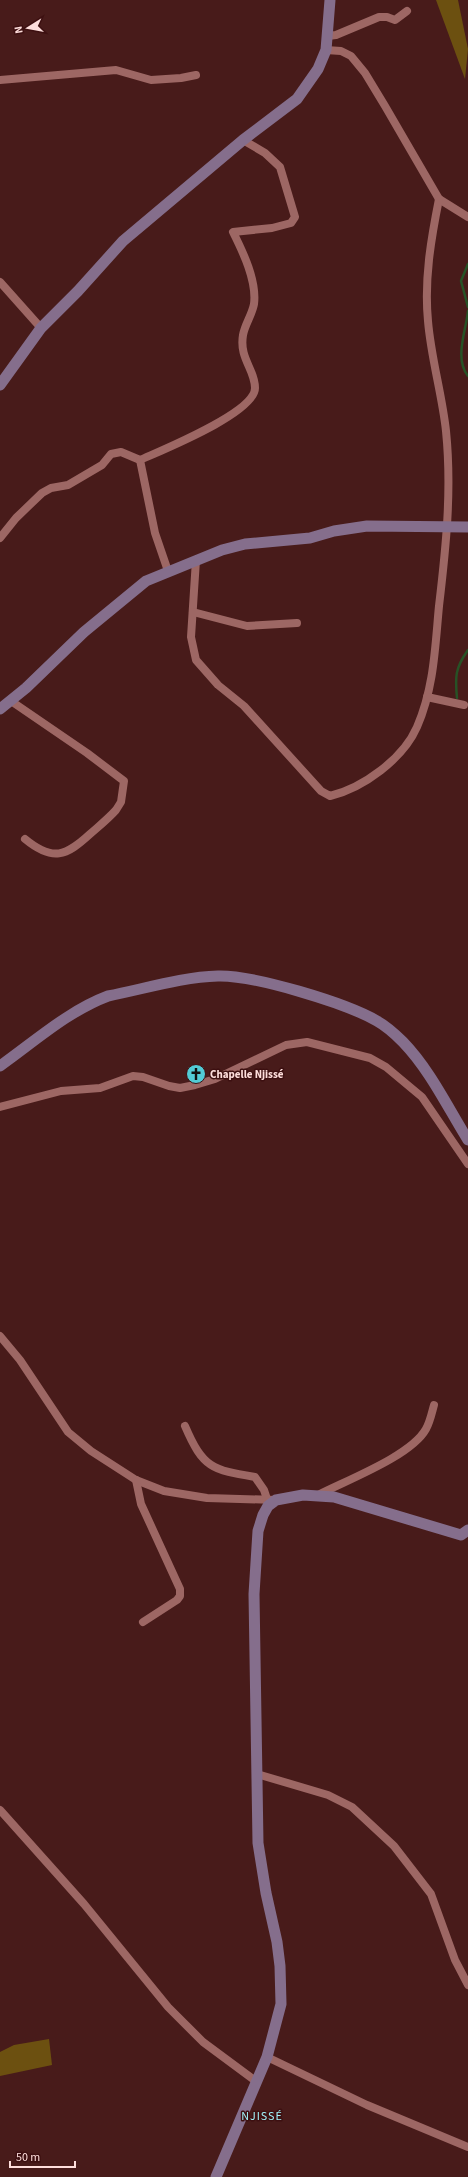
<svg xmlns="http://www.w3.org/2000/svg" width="468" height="2177" viewBox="0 0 468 2177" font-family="'Source Sans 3',sans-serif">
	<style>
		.forest { fill: #6c5010 }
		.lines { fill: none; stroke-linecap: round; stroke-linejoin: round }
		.stream { stroke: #275226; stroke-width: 2.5 }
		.street { stroke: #9d6764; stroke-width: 8 }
		.secondary { stroke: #856e8c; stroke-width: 11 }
		.labels { text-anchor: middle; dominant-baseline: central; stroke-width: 3; stroke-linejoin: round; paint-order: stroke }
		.poi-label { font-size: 11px; font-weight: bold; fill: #fededc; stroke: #3d1011; text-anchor: start }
		.neighbourhood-label { font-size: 12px; letter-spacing: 1px; fill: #a1f3fa; stroke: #3d1011 }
	</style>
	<rect width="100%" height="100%" fill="#481b1a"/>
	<g class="forest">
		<path d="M 436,0 L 458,0 L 468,49 L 465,79 Z"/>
		<path d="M 49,2039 L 52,2065 L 0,2076 L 0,2052 L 14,2045 Z"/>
	</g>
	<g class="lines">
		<g class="stream">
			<path d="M 468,264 L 461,281 L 468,307"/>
			<path d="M 468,311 C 466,331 454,358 468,376"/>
			<path d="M 457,698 C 455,677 455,668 468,650"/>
		</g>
		<g class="street">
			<path d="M 328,36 L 336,35 L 379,17 L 387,17 L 395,20 L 407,11"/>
			<path d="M 326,50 L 341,51 L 351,56 L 365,73 L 385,106 L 439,199 L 468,217"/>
			<path d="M 0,80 L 116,70 L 151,80 L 181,78 L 196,75"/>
			<path d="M 0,282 L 41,328"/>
			<path d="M 0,538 L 16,518 L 42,493 L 51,488 L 68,485 L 102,465 L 111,454 L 121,452 L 140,460"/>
			<path d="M 196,560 L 191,637 L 196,660 L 218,685 L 244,706 L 321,791 L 330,796 C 363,788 403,759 417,727 C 434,688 435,648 439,606 C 446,547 452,490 446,431 C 442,394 431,358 428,321 C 424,280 431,239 439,199"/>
			<path d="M 168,571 L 155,533 L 140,460 C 162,450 255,413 255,388 C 255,369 239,359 243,335 C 245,324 252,315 254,304 C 257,281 243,252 233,232 L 272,228 L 291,223 L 295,217 L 280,167 L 265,153 L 243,140"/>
			<path d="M 193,612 L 247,626 L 297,623"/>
			<path d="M 427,697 L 464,705"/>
			<path d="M 11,701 L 87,753 L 124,781 L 121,802 L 116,810 C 108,819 99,826 90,834 C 66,856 53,862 25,839"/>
			<path d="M 0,1107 L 61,1091 L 100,1088 L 133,1076 L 143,1077 L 169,1086 L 180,1088 L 195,1085 L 215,1079 L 286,1045 L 307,1042 L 370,1058 L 386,1067 L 422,1097 L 468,1164"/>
			<path d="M 0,1336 L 20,1360 L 68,1432 L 91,1451 L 136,1480 L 164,1491 L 207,1498 L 276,1500"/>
			<path d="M 185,1426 C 203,1468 212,1470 255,1477 L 264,1490 L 267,1499"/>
			<path d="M 136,1480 L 141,1504 L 180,1589 L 180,1596 L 177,1600 L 143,1622"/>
			<path d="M 318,1495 C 347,1480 411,1456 426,1429 C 430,1422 432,1412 434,1405"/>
			<path d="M 257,1774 L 328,1795 L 352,1807 L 394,1846 L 431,1894 L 455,1960 L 468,1985"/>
			<path d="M 0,1810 L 84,1904 L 168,2007 L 203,2042 L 257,2082"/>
			<path d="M 267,2057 L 367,2105 L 468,2147"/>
		</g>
		<g class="secondary">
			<path d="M 0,385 L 41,328 L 78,291 L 123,241 L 243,140 L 297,99 L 318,69 L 326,50 L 330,0"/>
			<path d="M 0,709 L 26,688 L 84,632 L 146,581 L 222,550 L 245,544 L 310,538 L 334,531 L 367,526 L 468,527"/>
			<path d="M 0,1066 C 34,1042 68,1011 108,996 C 144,989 182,977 218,976 C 254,975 346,1003 377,1021 C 386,1026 396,1035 403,1042 C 430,1070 448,1108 468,1140"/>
			<path d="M 216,2177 L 267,2057 L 281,2004 L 280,1966 L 277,1942 L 266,1893 L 258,1843 L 254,1594 L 258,1531 L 263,1515 L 268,1506 L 276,1500 L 303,1495 L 334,1497 L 461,1535 L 468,1530"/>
		</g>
	</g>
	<defs>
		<g id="church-disc" transform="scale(1)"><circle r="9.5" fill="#52ccd6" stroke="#3d1011"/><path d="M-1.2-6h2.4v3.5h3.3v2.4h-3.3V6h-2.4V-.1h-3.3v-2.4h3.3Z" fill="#111"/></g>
	</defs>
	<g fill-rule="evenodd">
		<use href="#church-disc" x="196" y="1074"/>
	</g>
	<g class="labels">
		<g class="poi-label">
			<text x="210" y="1074">Chapelle Njissé</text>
		</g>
		<g class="neighbourhood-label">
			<text x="262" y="2116">NJISSÉ</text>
		</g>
	</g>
	<g transform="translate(28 28) rotate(259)" stroke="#3d1011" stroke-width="3" paint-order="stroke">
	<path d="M0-3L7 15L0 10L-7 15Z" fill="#fededc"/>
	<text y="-6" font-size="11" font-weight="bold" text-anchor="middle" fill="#fededc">N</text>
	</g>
	<path d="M10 2161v6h65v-6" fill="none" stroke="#fededc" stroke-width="2"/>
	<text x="16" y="2161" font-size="12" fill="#fededc" stroke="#3d1011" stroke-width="3" paint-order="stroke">50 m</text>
</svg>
